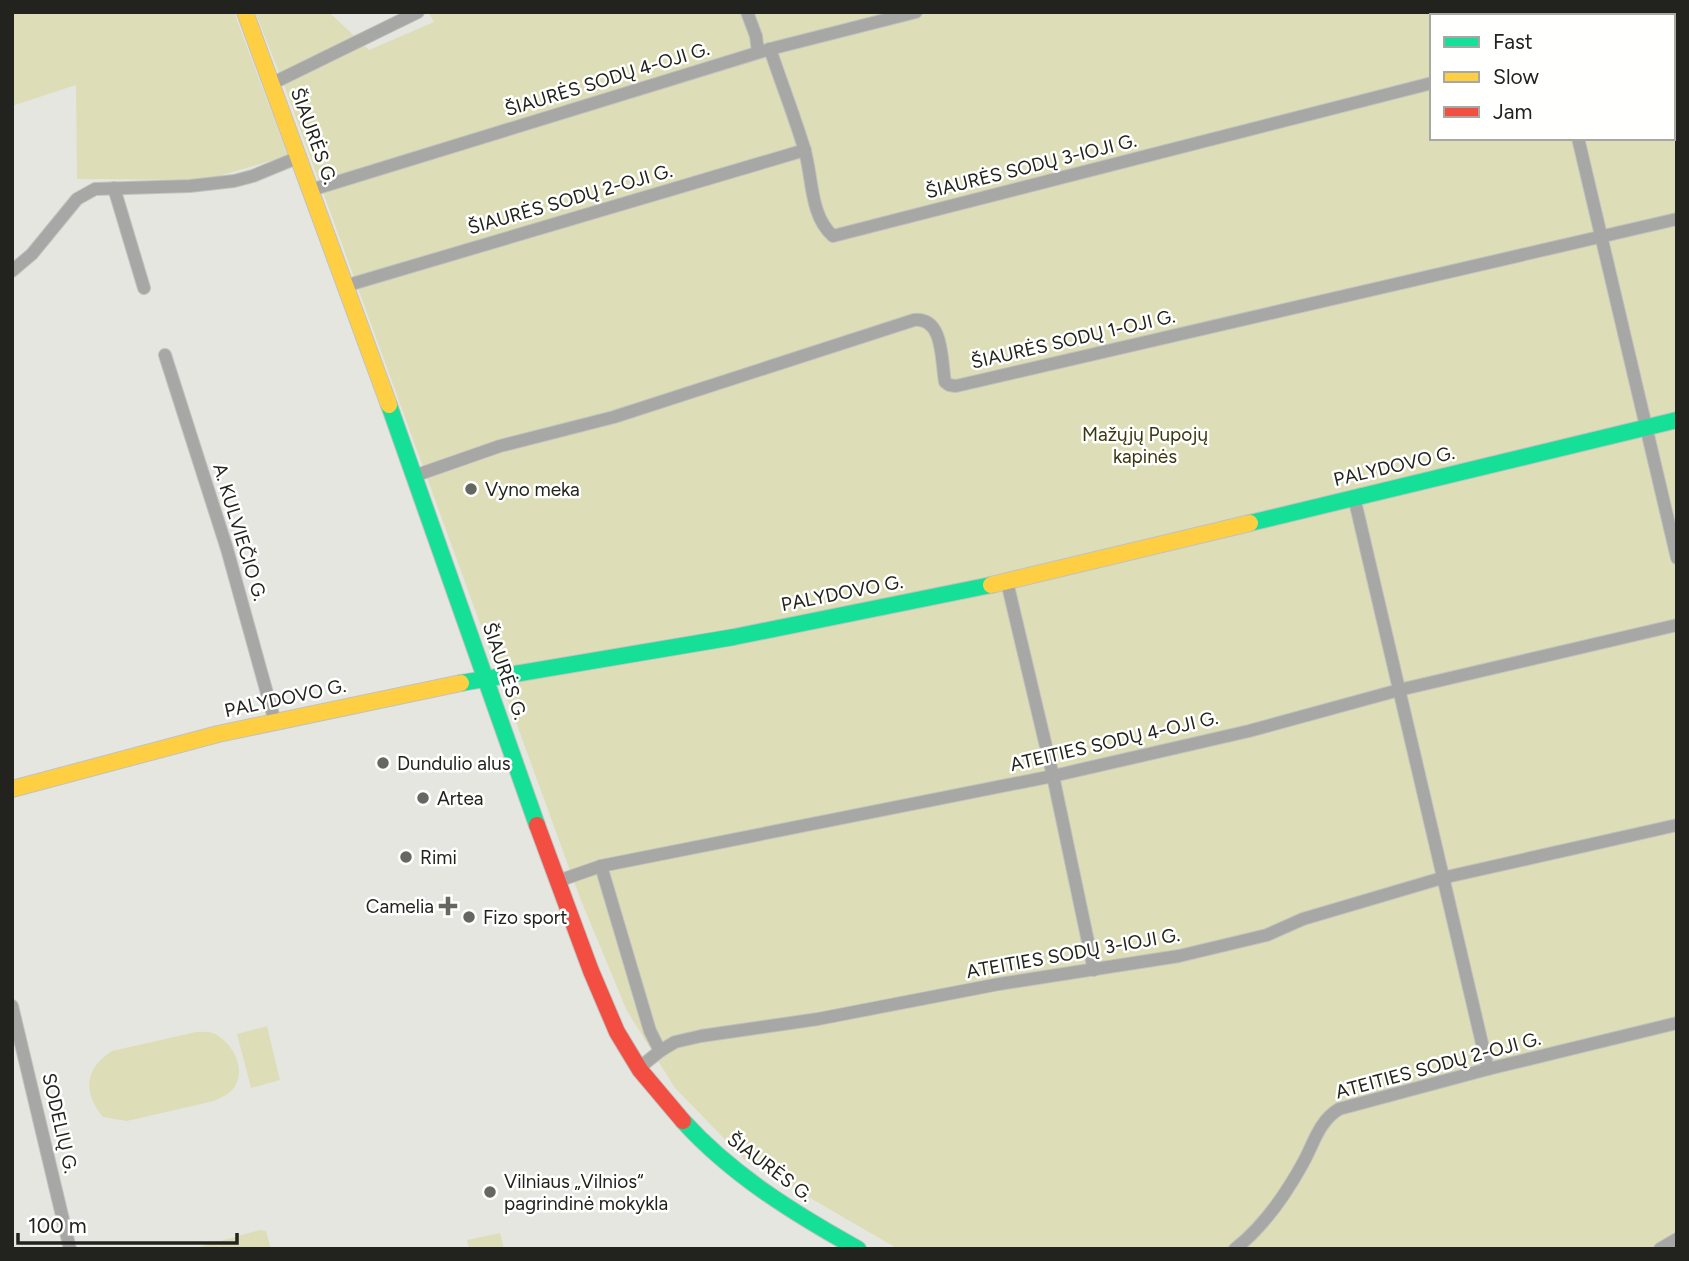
<svg xmlns="http://www.w3.org/2000/svg" width="1689" height="1261" viewBox="0 0 1689 1261" font-family="Figtree,sans-serif">
	<style>
		.green { fill: #ddddb8; fill-rule: evenodd }
		.lines { fill: none; stroke-linecap: round; stroke-linejoin: round }
		.street-casing { stroke: #c2c2bf; stroke-width: 14 }
		.fast-casing { stroke: #c2c2bf; stroke-width: 18 }
		.slow-casing { stroke: #c2c2bf; stroke-width: 18 }
		.jam-casing { stroke: #c2c2bf; stroke-width: 18 }
		.street { stroke: #a7a7a5; stroke-width: 12 }
		.fast { stroke: #16e098; stroke-width: 16 }
		.slow { stroke: #ffcf43; stroke-width: 16 }
		.jam { stroke: #f24e42; stroke-width: 16 }
		.poi-dot { fill: #676762; stroke: #fffffe; stroke-width: 2.5 }
		.labels { text-anchor: middle; dominant-baseline: central; stroke-width: 5; stroke-linejoin: round; paint-order: stroke }
		.street-label { font-size: 19px; fill: #22221e; stroke: #fffffe }
		.park-label { font-size: 19px; fill: #39370f; stroke: #fffffe }
		.poi-label { font-size: 19px; fill: #22221e; stroke: #fffffe; text-anchor: start }
	</style>
	<rect width="100%" height="100%" fill="#e6e6e1"/>
	<g class="green">
		<path d="M 12,12 L 234,12 L 288,156 L 205,180 L 77,179 L 76,85 L 12,106 Z"/>
		<path d="M 255,12 L 329,12 L 369,50 L 434,22 L 428,12 L 1677,12 L 1677,1249 L 898,1249 L 745,1160 L 675,1088 L 627,1011 L 580,898 L 284,85 ZM 1432,16 L 1673,16 L 1673,138 L 1432,138 Z"/>
		<path d="M 267,1026 L 280,1080 L 251,1088 L 237,1034 Z"/>
		<path d="M 196,1032 C 202,1032 207,1031 213,1033 C 230,1040 246,1066 236,1084 C 232,1093 222,1097 214,1101 L 127,1121 L 103,1117 C 82,1092 85,1068 112,1051 Z"/>
		<path d="M 260,1230 L 266,1231 L 271,1249 L 192,1249 Z"/>
		<path d="M 500,1233 L 504,1249 L 469,1249 L 467,1240 Z"/>
	</g>
	<g class="lines">
		<g class="street-casing">
			<g id="street">
				<path d="M 747,12 L 756,36 L 758,52"/>
				<path d="M 1548,12 L 1549,16"/>
				<path d="M 1673,22 L 1677,21"/>
				<path d="M 770,49 C 781,82 794,115 804,148 C 813,176 809,215 833,236 L 1432,83"/>
				<path d="M 273,83 L 418,12"/>
				<path d="M 1578,138 L 1677,558"/>
				<path d="M 114,188 L 144,288"/>
				<path d="M 311,190 L 770,49 L 916,12"/>
				<path d="M 12,271 L 32,254 L 77,199 L 95,189 L 190,186 L 234,181 L 253,176 L 299,157"/>
				<path d="M 345,286 L 805,150"/>
				<path d="M 165,355 L 227,549 L 275,722"/>
				<path d="M 414,476 L 500,446 L 614,417 L 914,320 C 944,317 941,360 945,382 L 949,385 L 956,386 L 1677,219"/>
				<path d="M 1354,497 L 1488,1069"/>
				<path d="M 1007,582 L 1053,776 L 1094,970"/>
				<path d="M 601,866 L 650,1031 L 660,1051 L 675,1042 L 701,1036 L 818,1019 L 999,984 L 1179,956 L 1267,935 L 1303,919 L 1442,878 L 1677,825"/>
				<path d="M 558,881 L 601,866 L 1053,776 L 1249,731 L 1399,690 L 1677,625"/>
				<path d="M 12,1006 L 70,1249"/>
				<path d="M 639,1068 L 660,1051"/>
				<path d="M 1235,1249 C 1263,1227 1286,1194 1303,1163 C 1314,1143 1319,1121 1339,1109 L 1488,1069 L 1677,1023"/>
				<path d="M 1660,1249 L 1677,1239"/>
			</g>
		</g>
		<g class="fast-casing">
			<g id="fast">
				<path d="M 389,405 L 537,825"/>
				<path d="M 1250,523 L 1677,420"/>
				<path d="M 461,683 L 734,637 L 991,585"/>
				<path d="M 683,1121 C 732,1175 795,1214 858,1249"/>
			</g>
		</g>
		<g class="slow-casing">
			<g id="slow">
				<path d="M 245,12 L 389,405"/>
				<path d="M 991,585 L 1250,523"/>
				<path d="M 12,789 L 218,734 L 461,683"/>
			</g>
		</g>
		<g class="jam-casing">
			<path id="jam" d="M 537,825 L 591,971 L 617,1032 L 640,1070 L 683,1121"/>
		</g>
		<use href="#street" class="street"/>
		<use href="#fast" class="fast"/>
		<use href="#slow" class="slow"/>
		<use href="#jam" class="jam"/>
	</g>
	<g class="poi-dot">
		<circle cx="471" cy="489" r="7"/>
		<circle cx="383" cy="763" r="7"/>
		<circle cx="423" cy="798" r="7"/>
		<circle cx="406" cy="857" r="7"/>
		<path d="M444.5 895.5h7v7h7v7h-7v7h-7v-7h-7v-7h7z"/>
		<circle cx="469" cy="917" r="7"/>
		<circle cx="490" cy="1192" r="7"/>
	</g>
	<g class="labels">
		<g class="street-label">
			<text transform="translate(607 79) rotate(-17)">ŠIAURĖS SODŲ 4-OJI G.</text>
			<text transform="translate(314 136) rotate(70)">ŠIAURĖS G.</text>
			<text transform="translate(1031 166) rotate(-14)">ŠIAURĖS SODŲ 3-IOJI G.</text>
			<text transform="translate(570 199) rotate(-16)">ŠIAURĖS SODŲ 2-OJI G.</text>
			<text transform="translate(1073 339) rotate(-13)">ŠIAURĖS SODŲ 1-OJI G.</text>
			<text transform="translate(1394 466) rotate(-13)">PALYDOVO G.</text>
			<text transform="translate(240 532) rotate(73)">A. KULVIEČIO G.</text>
			<text transform="translate(842 593) rotate(-11)">PALYDOVO G.</text>
			<text transform="translate(505 671) rotate(71)">ŠIAURĖS G.</text>
			<text transform="translate(285 698) rotate(-12)">PALYDOVO G.</text>
			<text transform="translate(1114 741) rotate(-13)">ATEITIES SODŲ 4-OJI G.</text>
			<text transform="translate(1073 953) rotate(-10)">ATEITIES SODŲ 3-IOJI G.</text>
			<text transform="translate(1438 1065) rotate(-15)">ATEITIES SODŲ 2-OJI G.</text>
			<text transform="translate(60 1123) rotate(77)">SODELIŲ G.</text>
			<text transform="translate(770 1167) rotate(37)">ŠIAURĖS G.</text>
		</g>
		<g class="park-label">
			<text x="1145" y="434">Mažųjų Pupojų<tspan x="1145" dy="22">kapinės</tspan></text>
		</g>
		<g class="poi-label">
			<text x="485" y="489">Vyno meka</text>
			<text x="397" y="763">Dundulio alus</text>
			<text x="437" y="798">Artea</text>
			<text x="420" y="857">Rimi</text>
			<text x="434" y="906" text-anchor="end">Camelia</text>
			<text x="483" y="917">Fizo sport</text>
			<text x="504" y="1181">Vilniaus „Vilnios“<tspan x="504" dy="22">pagrindinė mokykla</tspan></text>
		</g>
	</g>
	<rect width="1689" height="1261" fill="none" stroke="#22221e" stroke-width="28"/>
	<rect x="1430" y="14" width="245" height="126" fill="#fffffe" stroke="#a7a7a4" stroke-width="2"/>
	<rect x="1444" y="37" width="35" height="10" fill="#16e098" stroke="#a7a7a4" stroke-width="2"/>
	<text x="1493" y="49" font-size="21" fill="#22221e">Fast</text>
	<rect x="1444" y="72" width="35" height="10" fill="#ffcf43" stroke="#a7a7a4" stroke-width="2"/>
	<text x="1493" y="84" font-size="21" fill="#22221e">Slow</text>
	<rect x="1444" y="107" width="35" height="10" fill="#f24e42" stroke="#a7a7a4" stroke-width="2"/>
	<text x="1493" y="119" font-size="21" fill="#22221e">Jam</text>
	<path d="M18 1233v10h219v-10" fill="none" stroke="#22221e" stroke-width="3.5"/>
	<text x="28" y="1233" font-size="21" fill="#22221e" stroke="#fffffe" stroke-width="5" paint-order="stroke">100 m</text>
</svg>
